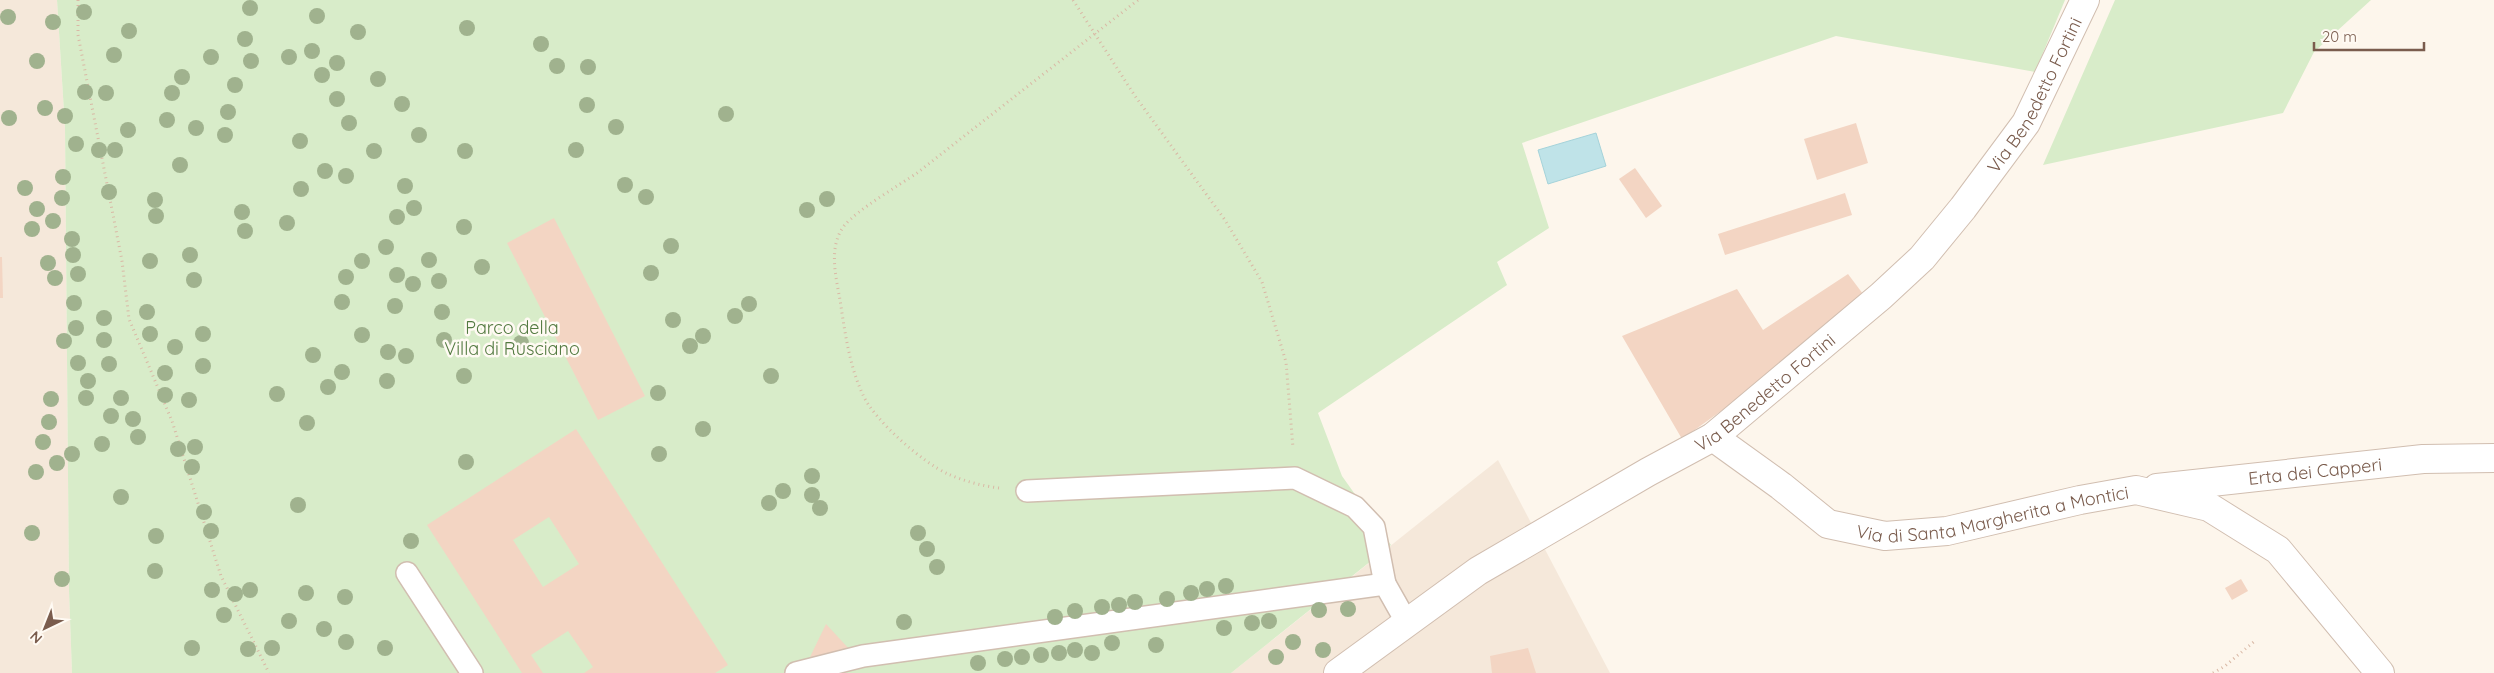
<svg xmlns="http://www.w3.org/2000/svg" width="2494" height="673" viewBox="0 0 2494 673" font-family="Quicksand,sans-serif">
	<style>
		.residential { fill: #f5e8da }
		.green { fill: #d8ecc9 }
		.water { fill: #bfe3e8; stroke: #a5d3da }
		.building { fill: #f3d5c3; fill-rule: evenodd }
		.lines { fill: none; stroke-linecap: round; stroke-linejoin: round }
		.lane-casing { stroke: #d1beb0; stroke-width: 24 }
		.street-casing { stroke: #d1beb0; stroke-width: 30 }
		.path { stroke: #d9b8a5; stroke-width: 3; stroke-dasharray: 1 4; stroke-linecap: butt }
		.lane { stroke: #fff; stroke-width: 21 }
		.street { stroke: #fff; stroke-width: 28 }
		.tree { fill: #a0b28e }
		.labels { text-anchor: middle; dominant-baseline: central; stroke-width: 5; stroke-linejoin: round; paint-order: stroke }
		.street-label { font-size: 18px; fill: #7a5c4d; stroke: #fffaf3 }
		.park-label { font-size: 18px; fill: #537a41; stroke: #fffaf3 }
	</style>
	<rect width="100%" height="100%" fill="#fdf6ec"/>
	<g class="residential">
		<path d="M 0,0 L 57,0 L 65,128 L 69,591 L 72,673 L 0,673 Z"/>
		<path d="M 1498,460 L 1610,673 L 1231,673 Z"/>
	</g>
	<g class="green">
		<path d="M 57,0 L 2065,0 L 2035,72 L 1836,36 L 1522,143 L 1549,228 L 1497,262 L 1507,285 L 1318,413 L 1342,476 L 1391,545 L 1231,673 L 72,673 L 69,591 L 65,128 Z"/>
		<path d="M 2115,0 L 2371,0 L 2314,52 L 2283,113 L 2043,165 Z"/>
	</g>
	<path class="water" d="M 1596,133 L 1606,166 L 1548,184 L 1538,150 Z"/>
	<g class="building">
		<path d="M 1856,123 L 1868,163 L 1817,180 L 1804,139 Z"/>
		<path d="M 1635,168 L 1662,206 L 1646,218 L 1619,179 Z"/>
		<path d="M 1845,193 L 1852,215 L 1725,255 L 1718,234 Z"/>
		<path d="M 554,218 L 645,396 L 598,420 L 507,243 Z"/>
		<path d="M 0,257 L 2,257 L 3,298 L 0,298 Z"/>
		<path d="M 1848,274 L 1863,294 L 1742,396 L 1682,439 L 1622,336 L 1737,289 L 1763,330 Z"/>
		<path d="M 576,429 L 728,665 L 715,673 L 584,673 L 593,667 L 568,631 L 531,655 L 543,673 L 522,673 L 427,525 ZM 549,517 L 579,564 L 543,587 L 513,540 Z"/>
		<path d="M 2241,579 L 2248,591 L 2232,600 L 2225,588 Z"/>
		<path d="M 826,624 L 851,651 L 810,657 Z"/>
		<path d="M 1528,648 L 1536,673 L 1492,673 L 1490,656 Z"/>
	</g>
	<g class="lines">
		<g class="lane-casing">
			<g id="lane">
				<path d="M 1027,491 L 1295,478 L 1355,507 L 1374,527 L 1385,584"/>
				<path d="M 407,573 L 472,673"/>
				<path d="M 796,673 L 863,656 L 1385,584 L 1407,623"/>
			</g>
		</g>
		<g class="street-casing">
			<g id="street">
				<path id="s1" d="M 1713,437 L 1781,486 L 1828,524 L 1885,536 L 1947,531 L 2080,500 L 2136,490 L 2209,507 L 2278,550 L 2380,673"/>
				<path id="s2" d="M 2157,488 L 2423,459 L 2494,458"/>
				<path id="s3" d="M 1338,673 L 1478,571 L 1648,472 L 1713,437 L 1881,296 L 1922,258 L 1963,208 L 2026,123 L 2085,0"/>
			</g>
		</g>
		<g class="path">
			<path d="M 78,0 L 78,35 L 122,261 L 129,319 L 172,421 L 221,576 L 269,673"/>
			<path d="M 1073,0 L 1135,96 L 1225,220 L 1262,282 L 1286,362 L 1293,448"/>
			<path d="M 999,488 C 982,486 964,481 948,474 C 923,463 874,420 863,395 C 849,365 845,332 840,300 C 836,277 828,247 844,226 C 858,209 898,186 917,173 L 1138,0"/>
			<path d="M 2213,673 L 2225,666 L 2256,640"/>
		</g>
		<use href="#lane" class="lane"/>
		<use href="#street" class="street"/>
	</g>
	<g class="tree">
		<circle cx="250" cy="8" r="8"/>
		<circle cx="84" cy="12" r="8"/>
		<circle cx="317" cy="16" r="8"/>
		<circle cx="8" cy="17" r="8"/>
		<circle cx="53" cy="22" r="8"/>
		<circle cx="467" cy="28" r="8"/>
		<circle cx="129" cy="31" r="8"/>
		<circle cx="358" cy="32" r="8"/>
		<circle cx="245" cy="39" r="8"/>
		<circle cx="541" cy="44" r="8"/>
		<circle cx="312" cy="51" r="8"/>
		<circle cx="114" cy="55" r="8"/>
		<circle cx="211" cy="57" r="8"/>
		<circle cx="289" cy="57" r="8"/>
		<circle cx="37" cy="61" r="8"/>
		<circle cx="251" cy="61" r="8"/>
		<circle cx="337" cy="63" r="8"/>
		<circle cx="557" cy="66" r="8"/>
		<circle cx="588" cy="67" r="8"/>
		<circle cx="322" cy="75" r="8"/>
		<circle cx="182" cy="77" r="8"/>
		<circle cx="378" cy="79" r="8"/>
		<circle cx="235" cy="85" r="8"/>
		<circle cx="85" cy="92" r="8"/>
		<circle cx="106" cy="93" r="8"/>
		<circle cx="172" cy="93" r="8"/>
		<circle cx="337" cy="99" r="8"/>
		<circle cx="402" cy="104" r="8"/>
		<circle cx="587" cy="105" r="8"/>
		<circle cx="45" cy="108" r="8"/>
		<circle cx="228" cy="112" r="8"/>
		<circle cx="726" cy="114" r="8"/>
		<circle cx="65" cy="116" r="8"/>
		<circle cx="9" cy="118" r="8"/>
		<circle cx="167" cy="120" r="8"/>
		<circle cx="349" cy="123" r="8"/>
		<circle cx="616" cy="127" r="8"/>
		<circle cx="196" cy="128" r="8"/>
		<circle cx="128" cy="130" r="8"/>
		<circle cx="225" cy="135" r="8"/>
		<circle cx="419" cy="135" r="8"/>
		<circle cx="300" cy="141" r="8"/>
		<circle cx="76" cy="144" r="8"/>
		<circle cx="99" cy="150" r="8"/>
		<circle cx="115" cy="150" r="8"/>
		<circle cx="576" cy="150" r="8"/>
		<circle cx="374" cy="151" r="8"/>
		<circle cx="465" cy="151" r="8"/>
		<circle cx="180" cy="165" r="8"/>
		<circle cx="325" cy="171" r="8"/>
		<circle cx="346" cy="176" r="8"/>
		<circle cx="63" cy="177" r="8"/>
		<circle cx="625" cy="185" r="8"/>
		<circle cx="405" cy="186" r="8"/>
		<circle cx="25" cy="188" r="8"/>
		<circle cx="301" cy="189" r="8"/>
		<circle cx="109" cy="192" r="8"/>
		<circle cx="646" cy="197" r="8"/>
		<circle cx="62" cy="198" r="8"/>
		<circle cx="827" cy="199" r="8"/>
		<circle cx="155" cy="200" r="8"/>
		<circle cx="414" cy="208" r="8"/>
		<circle cx="37" cy="209" r="8"/>
		<circle cx="807" cy="210" r="8"/>
		<circle cx="242" cy="212" r="8"/>
		<circle cx="156" cy="216" r="8"/>
		<circle cx="397" cy="217" r="8"/>
		<circle cx="53" cy="221" r="8"/>
		<circle cx="287" cy="223" r="8"/>
		<circle cx="464" cy="227" r="8"/>
		<circle cx="32" cy="229" r="8"/>
		<circle cx="245" cy="231" r="8"/>
		<circle cx="72" cy="239" r="8"/>
		<circle cx="671" cy="246" r="8"/>
		<circle cx="386" cy="247" r="8"/>
		<circle cx="73" cy="255" r="8"/>
		<circle cx="190" cy="255" r="8"/>
		<circle cx="429" cy="260" r="8"/>
		<circle cx="150" cy="261" r="8"/>
		<circle cx="362" cy="261" r="8"/>
		<circle cx="48" cy="263" r="8"/>
		<circle cx="482" cy="267" r="8"/>
		<circle cx="651" cy="273" r="8"/>
		<circle cx="78" cy="274" r="8"/>
		<circle cx="397" cy="275" r="8"/>
		<circle cx="346" cy="277" r="8"/>
		<circle cx="55" cy="278" r="8"/>
		<circle cx="194" cy="280" r="8"/>
		<circle cx="439" cy="281" r="8"/>
		<circle cx="413" cy="284" r="8"/>
		<circle cx="342" cy="302" r="8"/>
		<circle cx="74" cy="303" r="8"/>
		<circle cx="749" cy="304" r="8"/>
		<circle cx="395" cy="306" r="8"/>
		<circle cx="147" cy="312" r="8"/>
		<circle cx="442" cy="312" r="8"/>
		<circle cx="735" cy="316" r="8"/>
		<circle cx="104" cy="318" r="8"/>
		<circle cx="673" cy="320" r="8"/>
		<circle cx="76" cy="328" r="8"/>
		<circle cx="150" cy="334" r="8"/>
		<circle cx="203" cy="334" r="8"/>
		<circle cx="362" cy="335" r="8"/>
		<circle cx="703" cy="336" r="8"/>
		<circle cx="104" cy="340" r="8"/>
		<circle cx="444" cy="340" r="8"/>
		<circle cx="64" cy="341" r="8"/>
		<circle cx="521" cy="343" r="8"/>
		<circle cx="690" cy="346" r="8"/>
		<circle cx="175" cy="347" r="8"/>
		<circle cx="388" cy="352" r="8"/>
		<circle cx="313" cy="355" r="8"/>
		<circle cx="406" cy="356" r="8"/>
		<circle cx="78" cy="363" r="8"/>
		<circle cx="109" cy="364" r="8"/>
		<circle cx="203" cy="366" r="8"/>
		<circle cx="342" cy="372" r="8"/>
		<circle cx="165" cy="373" r="8"/>
		<circle cx="464" cy="376" r="8"/>
		<circle cx="771" cy="376" r="8"/>
		<circle cx="88" cy="381" r="8"/>
		<circle cx="387" cy="381" r="8"/>
		<circle cx="328" cy="387" r="8"/>
		<circle cx="658" cy="393" r="8"/>
		<circle cx="277" cy="394" r="8"/>
		<circle cx="165" cy="395" r="8"/>
		<circle cx="86" cy="398" r="8"/>
		<circle cx="121" cy="398" r="8"/>
		<circle cx="51" cy="399" r="8"/>
		<circle cx="189" cy="400" r="8"/>
		<circle cx="111" cy="416" r="8"/>
		<circle cx="133" cy="419" r="8"/>
		<circle cx="49" cy="422" r="8"/>
		<circle cx="307" cy="423" r="8"/>
		<circle cx="703" cy="429" r="8"/>
		<circle cx="138" cy="437" r="8"/>
		<circle cx="43" cy="442" r="8"/>
		<circle cx="102" cy="444" r="8"/>
		<circle cx="195" cy="447" r="8"/>
		<circle cx="178" cy="449" r="8"/>
		<circle cx="72" cy="454" r="8"/>
		<circle cx="659" cy="454" r="8"/>
		<circle cx="466" cy="462" r="8"/>
		<circle cx="57" cy="463" r="8"/>
		<circle cx="192" cy="467" r="8"/>
		<circle cx="36" cy="472" r="8"/>
		<circle cx="812" cy="476" r="8"/>
		<circle cx="783" cy="491" r="8"/>
		<circle cx="812" cy="495" r="8"/>
		<circle cx="121" cy="497" r="8"/>
		<circle cx="769" cy="503" r="8"/>
		<circle cx="298" cy="505" r="8"/>
		<circle cx="820" cy="508" r="8"/>
		<circle cx="204" cy="512" r="8"/>
		<circle cx="211" cy="531" r="8"/>
		<circle cx="32" cy="533" r="8"/>
		<circle cx="918" cy="533" r="8"/>
		<circle cx="156" cy="536" r="8"/>
		<circle cx="411" cy="541" r="8"/>
		<circle cx="927" cy="549" r="8"/>
		<circle cx="937" cy="567" r="8"/>
		<circle cx="155" cy="571" r="8"/>
		<circle cx="62" cy="579" r="8"/>
		<circle cx="1226" cy="586" r="8"/>
		<circle cx="1207" cy="589" r="8"/>
		<circle cx="212" cy="590" r="8"/>
		<circle cx="250" cy="590" r="8"/>
		<circle cx="306" cy="593" r="8"/>
		<circle cx="1191" cy="593" r="8"/>
		<circle cx="235" cy="594" r="8"/>
		<circle cx="345" cy="597" r="8"/>
		<circle cx="1167" cy="599" r="8"/>
		<circle cx="1135" cy="602" r="8"/>
		<circle cx="1119" cy="605" r="8"/>
		<circle cx="1102" cy="607" r="8"/>
		<circle cx="1348" cy="609" r="8"/>
		<circle cx="1319" cy="610" r="8"/>
		<circle cx="1075" cy="611" r="8"/>
		<circle cx="224" cy="615" r="8"/>
		<circle cx="1055" cy="617" r="8"/>
		<circle cx="289" cy="621" r="8"/>
		<circle cx="1269" cy="621" r="8"/>
		<circle cx="904" cy="622" r="8"/>
		<circle cx="1252" cy="623" r="8"/>
		<circle cx="1224" cy="628" r="8"/>
		<circle cx="324" cy="629" r="8"/>
		<circle cx="346" cy="642" r="8"/>
		<circle cx="1293" cy="642" r="8"/>
		<circle cx="1112" cy="643" r="8"/>
		<circle cx="1156" cy="645" r="8"/>
		<circle cx="192" cy="648" r="8"/>
		<circle cx="272" cy="648" r="8"/>
		<circle cx="385" cy="648" r="8"/>
		<circle cx="248" cy="649" r="8"/>
		<circle cx="1075" cy="650" r="8"/>
		<circle cx="1323" cy="650" r="8"/>
		<circle cx="1059" cy="653" r="8"/>
		<circle cx="1092" cy="653" r="8"/>
		<circle cx="1041" cy="655" r="8"/>
		<circle cx="1022" cy="657" r="8"/>
		<circle cx="1276" cy="657" r="8"/>
		<circle cx="1005" cy="659" r="8"/>
		<circle cx="978" cy="663" r="8"/>
	</g>
	<g class="labels">
		<g class="street-label">
			<text stroke="none"><textPath href="#s3" startOffset="918">Via Benedetto Fortini</textPath></text>
			<text stroke="none"><textPath href="#s3" startOffset="512">Via Benedetto Fortini</textPath></text>
			<text stroke="none"><textPath href="#s2" startOffset="159">Erta dei Capperi</textPath></text>
			<text stroke="none"><textPath href="#s1" startOffset="312">Via di Santa Margherita a Montici</textPath></text>
		</g>
		<g class="park-label">
			<text x="512" y="327">Parco della<tspan x="512" dy="21">Villa di Rusciano</tspan></text>
		</g>
	</g>
	<g transform="translate(45 628) rotate(223)" stroke="#fffaf3" stroke-width="4" paint-order="stroke">
	<path d="M0-4L9 19L0 12L-9 19Z" fill="#7a5c4d"/>
	<text y="-8" font-size="14" font-weight="bold" text-anchor="middle" fill="#7a5c4d">N</text>
	</g>
	<path d="M2314 42v8h110v-8" fill="none" stroke="#7a5c4d" stroke-width="2.5"/>
	<text x="2322" y="42" font-size="15" fill="#7a5c4d" stroke="#fffaf3" stroke-width="4" paint-order="stroke">20 m</text>
</svg>
